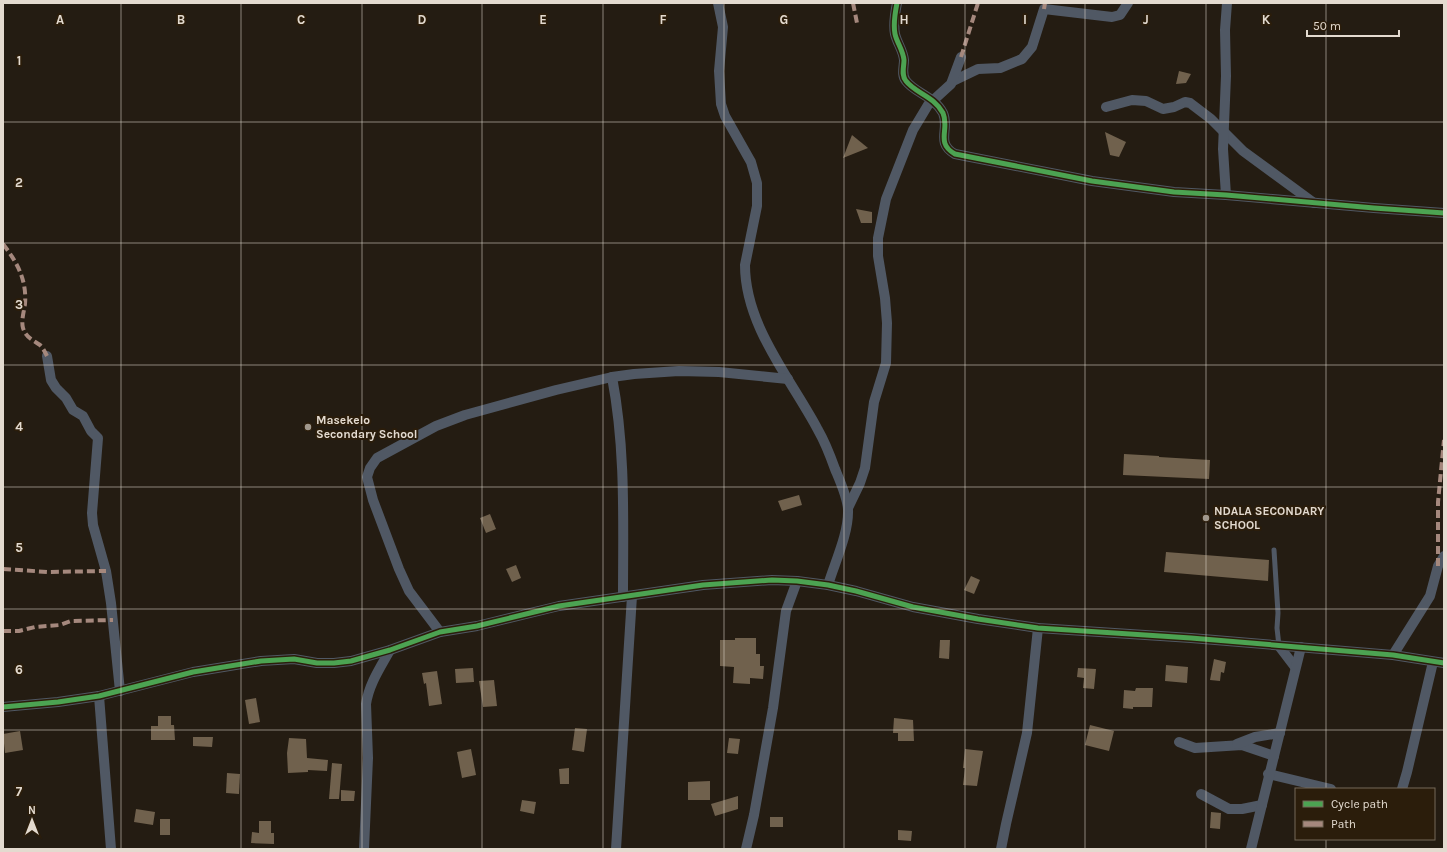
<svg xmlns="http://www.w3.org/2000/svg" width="1447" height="852" viewBox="0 0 1447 852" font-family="Karla,sans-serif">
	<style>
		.building { fill: #70614d }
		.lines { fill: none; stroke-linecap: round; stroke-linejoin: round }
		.service { stroke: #505864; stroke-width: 5 }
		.minor { stroke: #505864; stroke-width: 10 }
		.quiet { stroke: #a5887d; stroke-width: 4; stroke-dasharray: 8 4; stroke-linecap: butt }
		.cycleway-casing { stroke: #2b1d0b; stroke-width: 8 }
		.cycleway { stroke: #4ca352; stroke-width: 5 }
		.grid { fill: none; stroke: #e3dacf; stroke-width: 1; stroke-opacity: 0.55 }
		.poi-dot { fill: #a0988d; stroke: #2b1d0b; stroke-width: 1.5 }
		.labels { text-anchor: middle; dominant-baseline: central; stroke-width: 4; stroke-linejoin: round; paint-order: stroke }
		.poi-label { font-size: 12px; font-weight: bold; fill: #e3dacf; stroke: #2b1d0b; text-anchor: start }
		.grid-label { font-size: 13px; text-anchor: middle; font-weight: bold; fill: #e3dacf; stroke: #2b1d0b; stroke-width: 4; stroke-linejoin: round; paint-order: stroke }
	</style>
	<rect width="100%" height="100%" fill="#241c12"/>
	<g class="building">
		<path d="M 1179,71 L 1191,74 L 1186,83 L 1176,84 Z"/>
		<path d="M 1105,132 L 1126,142 L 1119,157 L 1110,155 Z"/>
		<path d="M 852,135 L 868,148 L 843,158 Z"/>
		<path d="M 856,209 L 872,212 L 872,223 L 861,223 Z"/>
		<path d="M 1124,454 L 1159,456 L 1159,457 L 1210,460 L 1209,479 L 1123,475 Z"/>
		<path d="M 799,495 L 802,505 L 782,511 L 778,501 Z"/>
		<path d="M 490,514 L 496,529 L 486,533 L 480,518 Z"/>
		<path d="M 1166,552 L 1269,560 L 1268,581 L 1164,572 Z"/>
		<path d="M 516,565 L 521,578 L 512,582 L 506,569 Z"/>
		<path d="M 971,576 L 980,580 L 974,594 L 964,590 Z"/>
		<path d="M 735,638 L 756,638 L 756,654 L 760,654 L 760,666 L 764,666 L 763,679 L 750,678 L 750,684 L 733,683 L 734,667 L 720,666 L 720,640 L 735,640 Z"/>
		<path d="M 940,640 L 950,640 L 949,659 L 939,658 Z"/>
		<path d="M 1214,659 L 1226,662 L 1224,673 L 1221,672 L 1220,681 L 1210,680 Z"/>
		<path d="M 1166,665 L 1188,667 L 1187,683 L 1165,681 Z"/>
		<path d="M 473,668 L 474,682 L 456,683 L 455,669 Z"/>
		<path d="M 1078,668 L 1096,669 L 1094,689 L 1083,688 L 1084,678 L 1077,677 Z"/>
		<path d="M 437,671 L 442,704 L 429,706 L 426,683 L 424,684 L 422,673 Z"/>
		<path d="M 494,680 L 497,706 L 483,707 L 479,681 Z"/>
		<path d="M 1136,688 L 1153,688 L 1152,707 L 1133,707 L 1133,709 L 1123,708 L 1124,690 L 1135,691 Z"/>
		<path d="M 256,698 L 260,722 L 249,724 L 245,700 Z"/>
		<path d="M 158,716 L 171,716 L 171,725 L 174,725 L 175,740 L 151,740 L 151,726 L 158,726 Z"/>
		<path d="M 894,718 L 913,720 L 914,741 L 898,741 L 898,733 L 893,733 Z"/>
		<path d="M 1090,725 L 1114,731 L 1109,751 L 1085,745 Z"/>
		<path d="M 575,728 L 587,729 L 584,752 L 572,750 Z"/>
		<path d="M 20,731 L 23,750 L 5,753 L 3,734 Z"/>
		<path d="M 193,737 L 213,737 L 212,747 L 193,746 Z"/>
		<path d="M 289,738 L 306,739 L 307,758 L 328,760 L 327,771 L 308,770 L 308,772 L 288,773 L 287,753 Z"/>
		<path d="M 729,738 L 740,739 L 738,754 L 727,753 Z"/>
		<path d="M 471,749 L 476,775 L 462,778 L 457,752 Z"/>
		<path d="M 965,749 L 983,751 L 977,786 L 963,785 L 965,768 L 963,768 Z"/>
		<path d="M 332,763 L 342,764 L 339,799 L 329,799 Z"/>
		<path d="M 569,768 L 569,784 L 560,784 L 559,769 Z"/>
		<path d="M 227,773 L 240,774 L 239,794 L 226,793 Z"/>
		<path d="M 710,781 L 710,800 L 688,800 L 688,782 Z"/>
		<path d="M 341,790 L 355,791 L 354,801 L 341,801 Z"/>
		<path d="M 738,796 L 738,809 L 715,816 L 711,804 Z"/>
		<path d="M 522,800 L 536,802 L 534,814 L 520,811 Z"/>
		<path d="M 136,809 L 155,812 L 153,825 L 134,822 Z"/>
		<path d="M 1211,812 L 1221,813 L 1220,829 L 1210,828 Z"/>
		<rect x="770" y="817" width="13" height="10"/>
		<rect x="160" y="819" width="10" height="16"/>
		<path d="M 259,821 L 271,821 L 271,833 L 274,833 L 274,844 L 251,843 L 252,832 L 259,833 Z"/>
		<path d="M 898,830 L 912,831 L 911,841 L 898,840 Z"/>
	</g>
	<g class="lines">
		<path class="service" d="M 1274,550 L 1278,613 L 1277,628 L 1279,646"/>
		<g class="minor">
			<path d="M 718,3 L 723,27 L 719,71 L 721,104 L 725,116 L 751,162 L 757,183 L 757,206 L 745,265 C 745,326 791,379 818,430 C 825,442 830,455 835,469 C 840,481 847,496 848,509 C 849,533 835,562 828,585"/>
			<path d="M 897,3 C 895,13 893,24 895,34 C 897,43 903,50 904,60 C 904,67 901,75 906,81 C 915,93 934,96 943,113 C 950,129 935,143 955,154 L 1092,181 L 1174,192 L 1226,195 L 1374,208 L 1444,213"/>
			<path d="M 953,81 L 978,69 L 1000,68 L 1022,59 L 1032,47 L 1044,9 L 1112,17 L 1120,15 L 1128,3"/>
			<path d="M 1106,107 L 1132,100 L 1146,101 L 1163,109 L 1174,107 L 1185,102 L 1190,103 L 1211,119 L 1243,151 L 1314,203"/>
			<path d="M 1226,195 L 1223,149 L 1226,76 L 1225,30 L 1227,3"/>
			<path d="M 47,356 L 51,380 L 56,388 L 66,398 L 73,410 L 83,416 L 91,431 L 98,438 L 92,513 L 93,525 L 106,571 L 111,603 L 120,691"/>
			<path d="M 612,377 C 626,450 623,523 623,597"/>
			<path d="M 848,508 L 860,483 L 865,468 L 874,402 L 886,363 L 887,323 L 885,298 L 878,256 L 878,238 L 886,199 L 913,130 L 928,105 L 951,84 L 961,57"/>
			<path d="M 440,632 L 409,591 L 399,569 L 373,500 L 367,477 L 370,468 L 377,458 L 436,426 L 465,415 L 556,390 L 612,377 L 634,374 L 679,371 L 719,372 L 788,379"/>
			<path d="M 1279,646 L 1295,667"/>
			<path d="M 1393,655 L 1430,596 L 1438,566 L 1444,556"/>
			<path d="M 99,696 L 111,849"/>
			<path d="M 3,707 L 58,702 L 99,696 L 193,672 L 261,661 L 294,659 L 317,663 L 334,663 L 351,661 L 390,650 L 440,632 L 477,626 L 559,606 L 703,585 L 772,580 L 797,581 L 828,585 L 856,591 L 913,607 L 978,619 L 1038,628 L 1191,638 L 1393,655 L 1444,663"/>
			<path d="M 1179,742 L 1195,748 L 1242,745 L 1274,756"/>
			<path d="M 1237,744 L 1255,737 L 1280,733"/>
			<path d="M 1268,774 L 1331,789"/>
			<path d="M 1402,789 L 1407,772 L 1433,662"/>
			<path d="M 1201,794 L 1229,809 L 1242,809 L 1262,805"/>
			<path d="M 364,849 L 368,758 L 366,704 C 369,684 380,668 390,650"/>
			<path d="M 616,849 L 632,596"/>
			<path d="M 746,849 L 754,815 L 773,708 L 786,611 L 797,581"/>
			<path d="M 1001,849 L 1006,824 L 1027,733 L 1038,628"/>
			<path d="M 1251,849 L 1301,647"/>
		</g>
		<g class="quiet">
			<path d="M 853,3 L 857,23"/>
			<path d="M 1044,9 L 1045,3"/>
			<path d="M 961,57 L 978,3"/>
			<path d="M 3,244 C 17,262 27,280 25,304 C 24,311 21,321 23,328 C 26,338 33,340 40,345 C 43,348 45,352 47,356"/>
			<path d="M 1438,566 L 1438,502 L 1444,440"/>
			<path d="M 3,569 L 48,572 L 106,571"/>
			<path d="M 3,631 L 19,631 L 35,627 L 60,625 L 71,621 L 113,620"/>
		</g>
		<g class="cycleway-casing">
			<g id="cycleway">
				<path d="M 897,3 C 895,13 893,24 895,34 C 897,43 903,50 904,60 C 904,67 901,75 906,81 C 915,93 934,96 943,113 C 950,129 935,143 955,154 L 1092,181 L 1174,192 L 1226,195 L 1374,208 L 1444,213"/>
				<path d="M 3,707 L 58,702 L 99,696 L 193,672 L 261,661 L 294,659 L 317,663 L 334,663 L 351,661 L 390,650 L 440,632 L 477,626 L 559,606 L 703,585 L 772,580 L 797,581 L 828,585 L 856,591 L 913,607 L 978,619 L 1038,628 L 1191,638 L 1393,655 L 1444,663"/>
			</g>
		</g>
		<use href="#cycleway" class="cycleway"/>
	</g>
	<path class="grid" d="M 121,3 L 121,849M 241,3 L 241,849M 362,3 L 362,849M 482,3 L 482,849M 603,3 L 603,849M 724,3 L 724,849M 844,3 L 844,849M 965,3 L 965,849M 1085,3 L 1085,849M 1206,3 L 1206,849M 1326,3 L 1326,789M 3,122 L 1444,122M 3,243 L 1444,243M 3,365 L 1444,365M 3,487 L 1444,487M 3,609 L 1444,609M 3,730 L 1444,730M 1326,839 L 1326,849"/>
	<g class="poi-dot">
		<circle cx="308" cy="427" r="4"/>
		<circle cx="1206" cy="518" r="4"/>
	</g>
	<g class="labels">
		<g class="poi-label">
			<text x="316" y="420">Masekelo<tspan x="316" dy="14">Secondary School</tspan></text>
			<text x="1214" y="511">NDALA SECONDARY<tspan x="1214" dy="14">SCHOOL</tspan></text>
		</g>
	</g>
	<g class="grid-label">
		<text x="60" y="24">A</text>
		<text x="181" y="24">B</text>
		<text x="301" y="24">C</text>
		<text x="422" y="24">D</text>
		<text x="543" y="24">E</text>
		<text x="663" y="24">F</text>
		<text x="784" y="24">G</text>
		<text x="904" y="24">H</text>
		<text x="1025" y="24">I</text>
		<text x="1146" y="24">J</text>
		<text x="1266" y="24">K</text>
		<text x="19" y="65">1</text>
		<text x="19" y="187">2</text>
		<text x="19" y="309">3</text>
		<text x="19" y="431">4</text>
		<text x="19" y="552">5</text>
		<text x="19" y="674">6</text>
		<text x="19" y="796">7</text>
	</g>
	<rect width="1447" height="852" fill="none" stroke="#e3dacf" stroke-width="8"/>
	<rect x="1295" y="788" width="140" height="52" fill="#2b1d0b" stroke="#756959"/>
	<rect x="1303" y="801" width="20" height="6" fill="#4ca352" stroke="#756959"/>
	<text x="1331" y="808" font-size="12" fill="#e3dacf">Cycle path</text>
	<rect x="1303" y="821" width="20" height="6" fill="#a5887d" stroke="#756959"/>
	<text x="1331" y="828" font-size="12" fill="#e3dacf">Path</text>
	<g transform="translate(32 820)" stroke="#2b1d0b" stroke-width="3" paint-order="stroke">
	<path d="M0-3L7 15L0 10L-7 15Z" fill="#e3dacf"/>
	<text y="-6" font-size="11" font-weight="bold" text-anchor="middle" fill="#e3dacf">N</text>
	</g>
	<path d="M1307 30v6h92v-6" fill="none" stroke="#e3dacf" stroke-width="2"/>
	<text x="1313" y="30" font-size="12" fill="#e3dacf" stroke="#2b1d0b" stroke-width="3" paint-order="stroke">50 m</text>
</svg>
